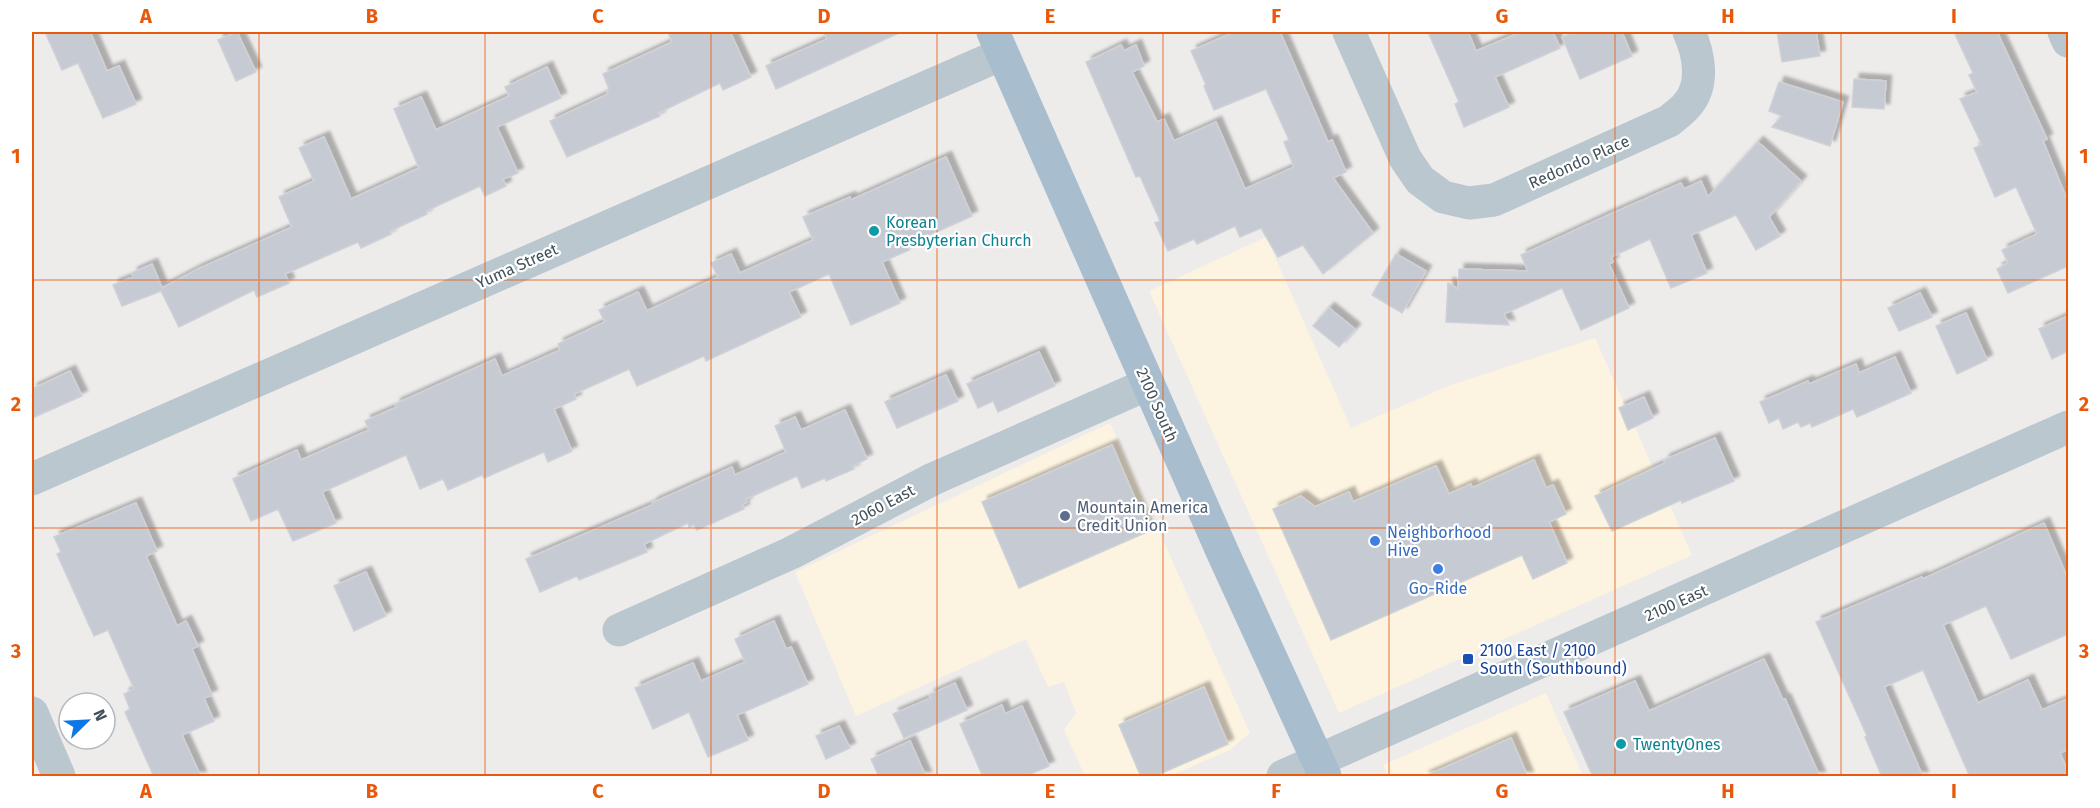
<svg xmlns="http://www.w3.org/2000/svg" width="2100" height="808" viewBox="0 0 2100 808" font-family="'Fira Sans',sans-serif">
	<style>
		.commercial { fill: #fcf3e0 }
		.building { fill: #c6cad2; stroke: #ced1d7; stroke-width: 1.5; filter: url(#shadow) }
		.lines { fill: none; stroke-linecap: round; stroke-linejoin: round }
		.minor { stroke: #bac7cf; stroke-width: 33 }
		.major { stroke: #a8bdcd; stroke-width: 33 }
		.grid { fill: none; stroke: #e8590c; stroke-width: 1.5; stroke-opacity: 0.55 }
		.culture-dot { fill: #0f9aa8; stroke: #fff; stroke-width: 2 }
		.service-dot { fill: #5c6f8a; stroke: #fff; stroke-width: 2 }
		.shop-dot { fill: #3f7fe0; stroke: #fff; stroke-width: 2 }
		.transit-dot { fill: #1a4fb4; stroke: #fff; stroke-width: 2 }
		.labels { text-anchor: middle; dominant-baseline: central; stroke-width: 4.5; stroke-linejoin: round; paint-order: stroke }
		.street-label { font-size: 16px; fill: #425059; stroke: #fff }
		.culture-label { font-size: 16px; fill: #0d838f; stroke: #fff; text-anchor: start }
		.service-label { font-size: 16px; fill: #4e5e75; stroke: #fff; text-anchor: start }
		.shop-label { font-size: 16px; fill: #366cbe; stroke: #fff; text-anchor: start }
		.transit-label { font-size: 16px; fill: #164399; stroke: #fff; text-anchor: start }
		.neatline { fill: none; stroke: #e8590c; stroke-width: 2 }
		.grid-label { font-size: 20px; text-anchor: middle; font-weight: bold; fill: #e8590c }
	</style>
	<defs>
		<filter id="shadow"><feDropShadow dx="5.5" dy="-5.5" stdDeviation="1.5" flood-color="#0004"/></filter>
	</defs>
	<rect width="100%" height="100%" fill="#eeebeb"/>
	<g class="commercial">
		<path d="M 1266,237 L 1351,428 L 1448,386 L 1595,338 L 1692,555 L 1339,713 L 1149,291 Z"/>
		<path d="M 1110,423 L 1250,733 L 1230,750 L 1170,776 L 1085,776 L 1064,730 L 1076,713 L 1064,682 L 1048,687 L 1026,639 L 856,716 L 795,572 Z"/>
		<path d="M 1546,693 L 1583,776 L 1388,776 L 1383,765 Z"/>
	</g>
	<g class="building">
		<path d="M 45,32 L 90,32 L 107,71 L 119,66 L 136,104 L 103,118 L 78,63 L 62,70 Z"/>
		<path d="M 237,32 L 256,72 L 236,81 L 218,40 Z"/>
		<path d="M 668,32 L 730,32 L 751,77 L 723,90 L 720,83 L 658,113 L 660,116 L 567,157 L 550,121 L 608,94 L 607,90 L 609,89 L 603,74 L 672,42 Z"/>
		<path d="M 823,32 L 901,32 L 776,89 L 766,66 L 827,39 Z"/>
		<path d="M 1234,32 L 1280,32 L 1328,142 L 1332,140 L 1346,172 L 1333,178 L 1373,233 L 1323,274 L 1303,245 L 1278,257 L 1261,228 L 1240,237 L 1235,226 L 1197,244 L 1194,239 L 1168,251 L 1155,223 L 1160,221 L 1140,176 L 1136,177 L 1086,62 L 1121,45 L 1124,51 L 1136,45 L 1144,66 L 1132,72 L 1157,122 L 1164,119 L 1174,141 L 1216,122 L 1245,189 L 1294,167 L 1284,142 L 1289,140 L 1266,89 L 1214,110 L 1204,86 L 1206,85 L 1191,51 Z"/>
		<path d="M 1428,32 L 1468,32 L 1476,51 L 1521,32 L 1553,32 L 1560,48 L 1495,77 L 1509,107 L 1464,127 L 1455,104 L 1459,102 Z"/>
		<path d="M 1575,32 L 1622,32 L 1632,56 L 1580,79 L 1562,37 Z"/>
		<path d="M 1777,32 L 1816,32 L 1820,56 L 1782,62 Z"/>
		<path d="M 1954,32 L 1997,32 L 2047,139 L 2043,141 L 2068,202 L 2068,266 L 2008,293 L 1997,269 L 2008,263 L 2002,250 L 2037,234 L 2016,187 L 1995,197 L 1974,148 L 1982,145 L 1960,99 L 1977,92 L 1969,75 L 1973,73 Z"/>
		<path d="M 547,67 L 561,98 L 497,127 L 518,173 L 503,179 L 506,186 L 485,196 L 480,186 L 426,211 L 427,214 L 390,231 L 391,234 L 361,248 L 358,242 L 285,274 L 289,283 L 257,297 L 254,290 L 179,327 L 161,291 L 122,306 L 113,285 L 133,277 L 132,273 L 152,264 L 162,288 L 198,269 L 292,227 L 279,197 L 314,181 L 299,148 L 324,137 L 351,199 L 419,168 L 394,109 L 421,97 L 436,130 L 509,96 L 505,87 Z"/>
		<path d="M 1854,79 L 1886,81 L 1884,109 L 1852,107 Z"/>
		<path d="M 1779,82 L 1843,102 L 1830,146 L 1772,127 L 1782,116 L 1769,111 Z"/>
		<path d="M 1758,142 L 1801,181 L 1769,217 L 1780,236 L 1756,250 L 1736,215 L 1691,235 L 1707,273 L 1671,288 L 1650,239 L 1611,257 L 1613,262 L 1609,264 L 1629,308 L 1581,330 L 1562,288 L 1504,314 L 1509,325 L 1446,322 L 1448,283 L 1458,289 L 1459,269 L 1528,271 L 1521,255 L 1606,216 L 1681,183 L 1684,189 L 1701,181 L 1708,197 Z"/>
		<path d="M 946,157 L 972,216 L 907,245 L 909,250 L 882,262 L 900,303 L 851,325 L 829,274 L 789,292 L 801,317 L 706,361 L 704,356 L 637,386 L 629,369 L 574,394 L 576,399 L 554,409 L 572,451 L 548,462 L 544,452 L 484,478 L 482,475 L 448,490 L 443,479 L 420,489 L 406,455 L 322,492 L 336,523 L 293,541 L 278,509 L 251,521 L 233,479 L 297,450 L 301,460 L 369,430 L 365,421 L 397,407 L 395,404 L 495,359 L 502,376 L 560,350 L 558,344 L 605,322 L 599,310 L 638,292 L 647,311 L 718,277 L 711,263 L 731,254 L 740,273 L 813,240 L 803,217 L 850,197 L 851,200 Z"/>
		<path d="M 1396,254 L 1426,271 L 1402,313 L 1372,295 Z"/>
		<path d="M 1920,293 L 1932,317 L 1899,331 L 1888,308 Z"/>
		<path d="M 1329,308 L 1355,329 L 1339,347 L 1313,326 Z"/>
		<path d="M 1966,313 L 1987,360 L 1957,374 L 1936,326 Z"/>
		<path d="M 2068,316 L 2068,351 L 2052,359 L 2039,329 Z"/>
		<path d="M 1039,352 L 1055,386 L 998,412 L 993,401 L 978,408 L 967,384 Z"/>
		<path d="M 1895,357 L 1911,393 L 1857,417 L 1853,409 L 1812,427 L 1810,423 L 1801,427 L 1798,422 L 1783,429 L 1779,418 L 1769,423 L 1760,402 L 1808,381 L 1809,384 L 1856,364 L 1859,373 Z"/>
		<path d="M 70,371 L 82,396 L 32,418 L 32,389 Z"/>
		<path d="M 946,375 L 958,401 L 897,428 L 885,402 Z"/>
		<path d="M 1644,397 L 1653,418 L 1628,430 L 1619,408 Z"/>
		<path d="M 845,410 L 867,459 L 852,466 L 854,469 L 826,481 L 825,478 L 802,488 L 797,476 L 746,499 L 747,502 L 742,505 L 744,509 L 697,530 L 694,525 L 689,527 L 688,523 L 644,544 L 647,552 L 579,580 L 577,576 L 540,592 L 526,559 L 652,505 L 652,503 L 732,467 L 735,475 L 786,452 L 775,426 L 795,417 L 801,430 Z"/>
		<path d="M 1715,438 L 1734,481 L 1682,503 L 1681,500 L 1612,531 L 1595,496 L 1665,463 L 1664,460 Z"/>
		<path d="M 1112,445 L 1149,531 L 1019,588 L 982,502 Z"/>
		<path d="M 1534,460 L 1546,488 L 1553,485 L 1566,514 L 1549,522 L 1567,563 L 1533,579 L 1522,555 L 1331,640 L 1273,509 L 1301,496 L 1315,507 L 1349,492 L 1353,502 L 1436,466 L 1449,494 L 1471,484 L 1472,488 Z"/>
		<path d="M 136,503 L 157,551 L 146,556 L 177,626 L 186,621 L 198,646 L 192,649 L 212,695 L 204,698 L 214,721 L 182,735 L 201,777 L 154,777 L 125,712 L 130,709 L 124,694 L 134,689 L 108,630 L 94,636 L 57,554 L 61,552 L 54,537 Z"/>
		<path d="M 2044,523 L 2068,579 L 2068,634 L 2011,659 L 1986,606 L 1943,625 L 1978,703 L 2028,680 L 2042,710 L 2068,699 L 2068,749 L 2060,753 L 2068,772 L 2068,777 L 1970,777 L 1923,670 L 1884,687 L 1923,777 L 1882,777 L 1865,737 L 1867,736 L 1816,622 L 1922,577 L 1923,579 Z"/>
		<path d="M 366,572 L 386,616 L 354,631 L 334,586 Z"/>
		<path d="M 774,621 L 786,649 L 791,647 L 808,684 L 737,715 L 748,740 L 708,757 L 689,712 L 653,729 L 635,688 L 693,663 L 701,681 L 745,662 L 735,639 Z"/>
		<path d="M 1764,659 L 1783,700 L 1785,699 L 1820,777 L 1593,777 L 1564,712 L 1635,681 L 1649,711 Z"/>
		<path d="M 955,683 L 967,710 L 904,738 L 893,714 L 931,698 L 929,695 Z"/>
		<path d="M 1204,687 L 1228,744 L 1153,777 L 1141,777 L 1119,725 Z"/>
		<path d="M 1002,705 L 1005,714 L 1022,706 L 1049,766 L 1024,777 L 983,777 L 960,724 Z"/>
		<path d="M 839,726 L 850,748 L 826,759 L 816,736 Z"/>
		<path d="M 1511,738 L 1528,777 L 1423,777 Z"/>
		<path d="M 910,741 L 926,777 L 879,777 L 871,759 Z"/>
	</g>
	<g class="lines">
		<g class="minor">
			<path d="M 1349,32 L 1405,158 L 1420,180 L 1443,197 L 1469,203 L 1494,200 L 1669,121 C 1675,116 1682,111 1687,105 C 1705,85 1699,54 1689,32"/>
			<path d="M 2064,32 L 2068,41"/>
			<path d="M 32,479 L 1002,54"/>
			<path d="M 619,630 L 791,553 L 933,479 L 1148,384"/>
			<path d="M 32,713 L 59,776"/>
			<path d="M 1283,776 L 2068,427"/>
		</g>
		<path class="major" d="M 993,32 L 1222,551 L 1325,776"/>
	</g>
	<path class="grid" d="M 259,32 L 259,776M 485,32 L 485,776M 711,32 L 711,776M 937,32 L 937,776M 1163,32 L 1163,776M 1389,32 L 1389,776M 1615,32 L 1615,776M 1841,32 L 1841,776M 32,280 L 2068,280M 32,528 L 2068,528"/>
	<g class="culture-dot">
		<circle cx="874" cy="231" r="6"/>
		<circle cx="1621" cy="744" r="6"/>
	</g>
	<circle class="service-dot" cx="1065" cy="516" r="6"/>
	<g class="shop-dot">
		<circle cx="1375" cy="541" r="6"/>
		<circle cx="1438" cy="569" r="6"/>
	</g>
	<rect class="transit-dot" x="1462" y="653" width="12" height="12" rx="3"/>
	<g class="labels">
		<g class="street-label">
			<text transform="translate(1579 162) rotate(-24)">Redondo Place</text>
			<text transform="translate(517 266) rotate(-24)">Yuma Street</text>
			<text transform="translate(1157 405) rotate(66)">2100 South</text>
			<text transform="translate(883 505) rotate(-28)">2060 East</text>
			<text transform="translate(1676 603) rotate(-24)">2100 East</text>
		</g>
		<g class="culture-label">
			<text x="886" y="222">Korean<tspan x="886" dy="18">Presbyterian Church</tspan></text>
			<text x="1633" y="744">TwentyOnes</text>
		</g>
		<g class="service-label">
			<text x="1077" y="507">Mountain America<tspan x="1077" dy="18">Credit Union</tspan></text>
		</g>
		<g class="shop-label">
			<text x="1387" y="532">Neighborhood<tspan x="1387" dy="18">Hive</tspan></text>
			<text x="1438" y="588" text-anchor="middle">Go-Ride</text>
		</g>
		<g class="transit-label">
			<text x="1480" y="650">2100 East / 2100<tspan x="1480" dy="18">South (Southbound)</tspan></text>
		</g>
	</g>
	<rect width="2100" height="808" fill="none" stroke="#ffffff" stroke-width="66"/>
	<g transform="translate(87 721) rotate(66)"><circle r="28" fill="#ffffff" stroke="#b3b9bd" stroke-width="1.5"/>
	<path d="M0-4.5L10 22L0 15L-10 22Z" fill="#0d78e5"/>
	<text y="-9" font-size="16" font-weight="bold" text-anchor="middle" fill="#425059">N</text>
	</g>
	<rect x="33" y="33" width="2034" height="742" class="neatline"/>
	<g class="grid-label">
		<text x="146" y="23">A</text>
		<text x="372" y="23">B</text>
		<text x="598" y="23">C</text>
		<text x="824" y="23">D</text>
		<text x="1050" y="23">E</text>
		<text x="1276" y="23">F</text>
		<text x="1502" y="23">G</text>
		<text x="1728" y="23">H</text>
		<text x="1954" y="23">I</text>
		<text x="16" y="163">1</text>
		<text x="2084" y="163">1</text>
		<text x="16" y="411">2</text>
		<text x="2084" y="411">2</text>
		<text x="16" y="658">3</text>
		<text x="2084" y="658">3</text>
		<text x="146" y="798">A</text>
		<text x="372" y="798">B</text>
		<text x="598" y="798">C</text>
		<text x="824" y="798">D</text>
		<text x="1050" y="798">E</text>
		<text x="1276" y="798">F</text>
		<text x="1502" y="798">G</text>
		<text x="1728" y="798">H</text>
		<text x="1954" y="798">I</text>
	</g>
</svg>
